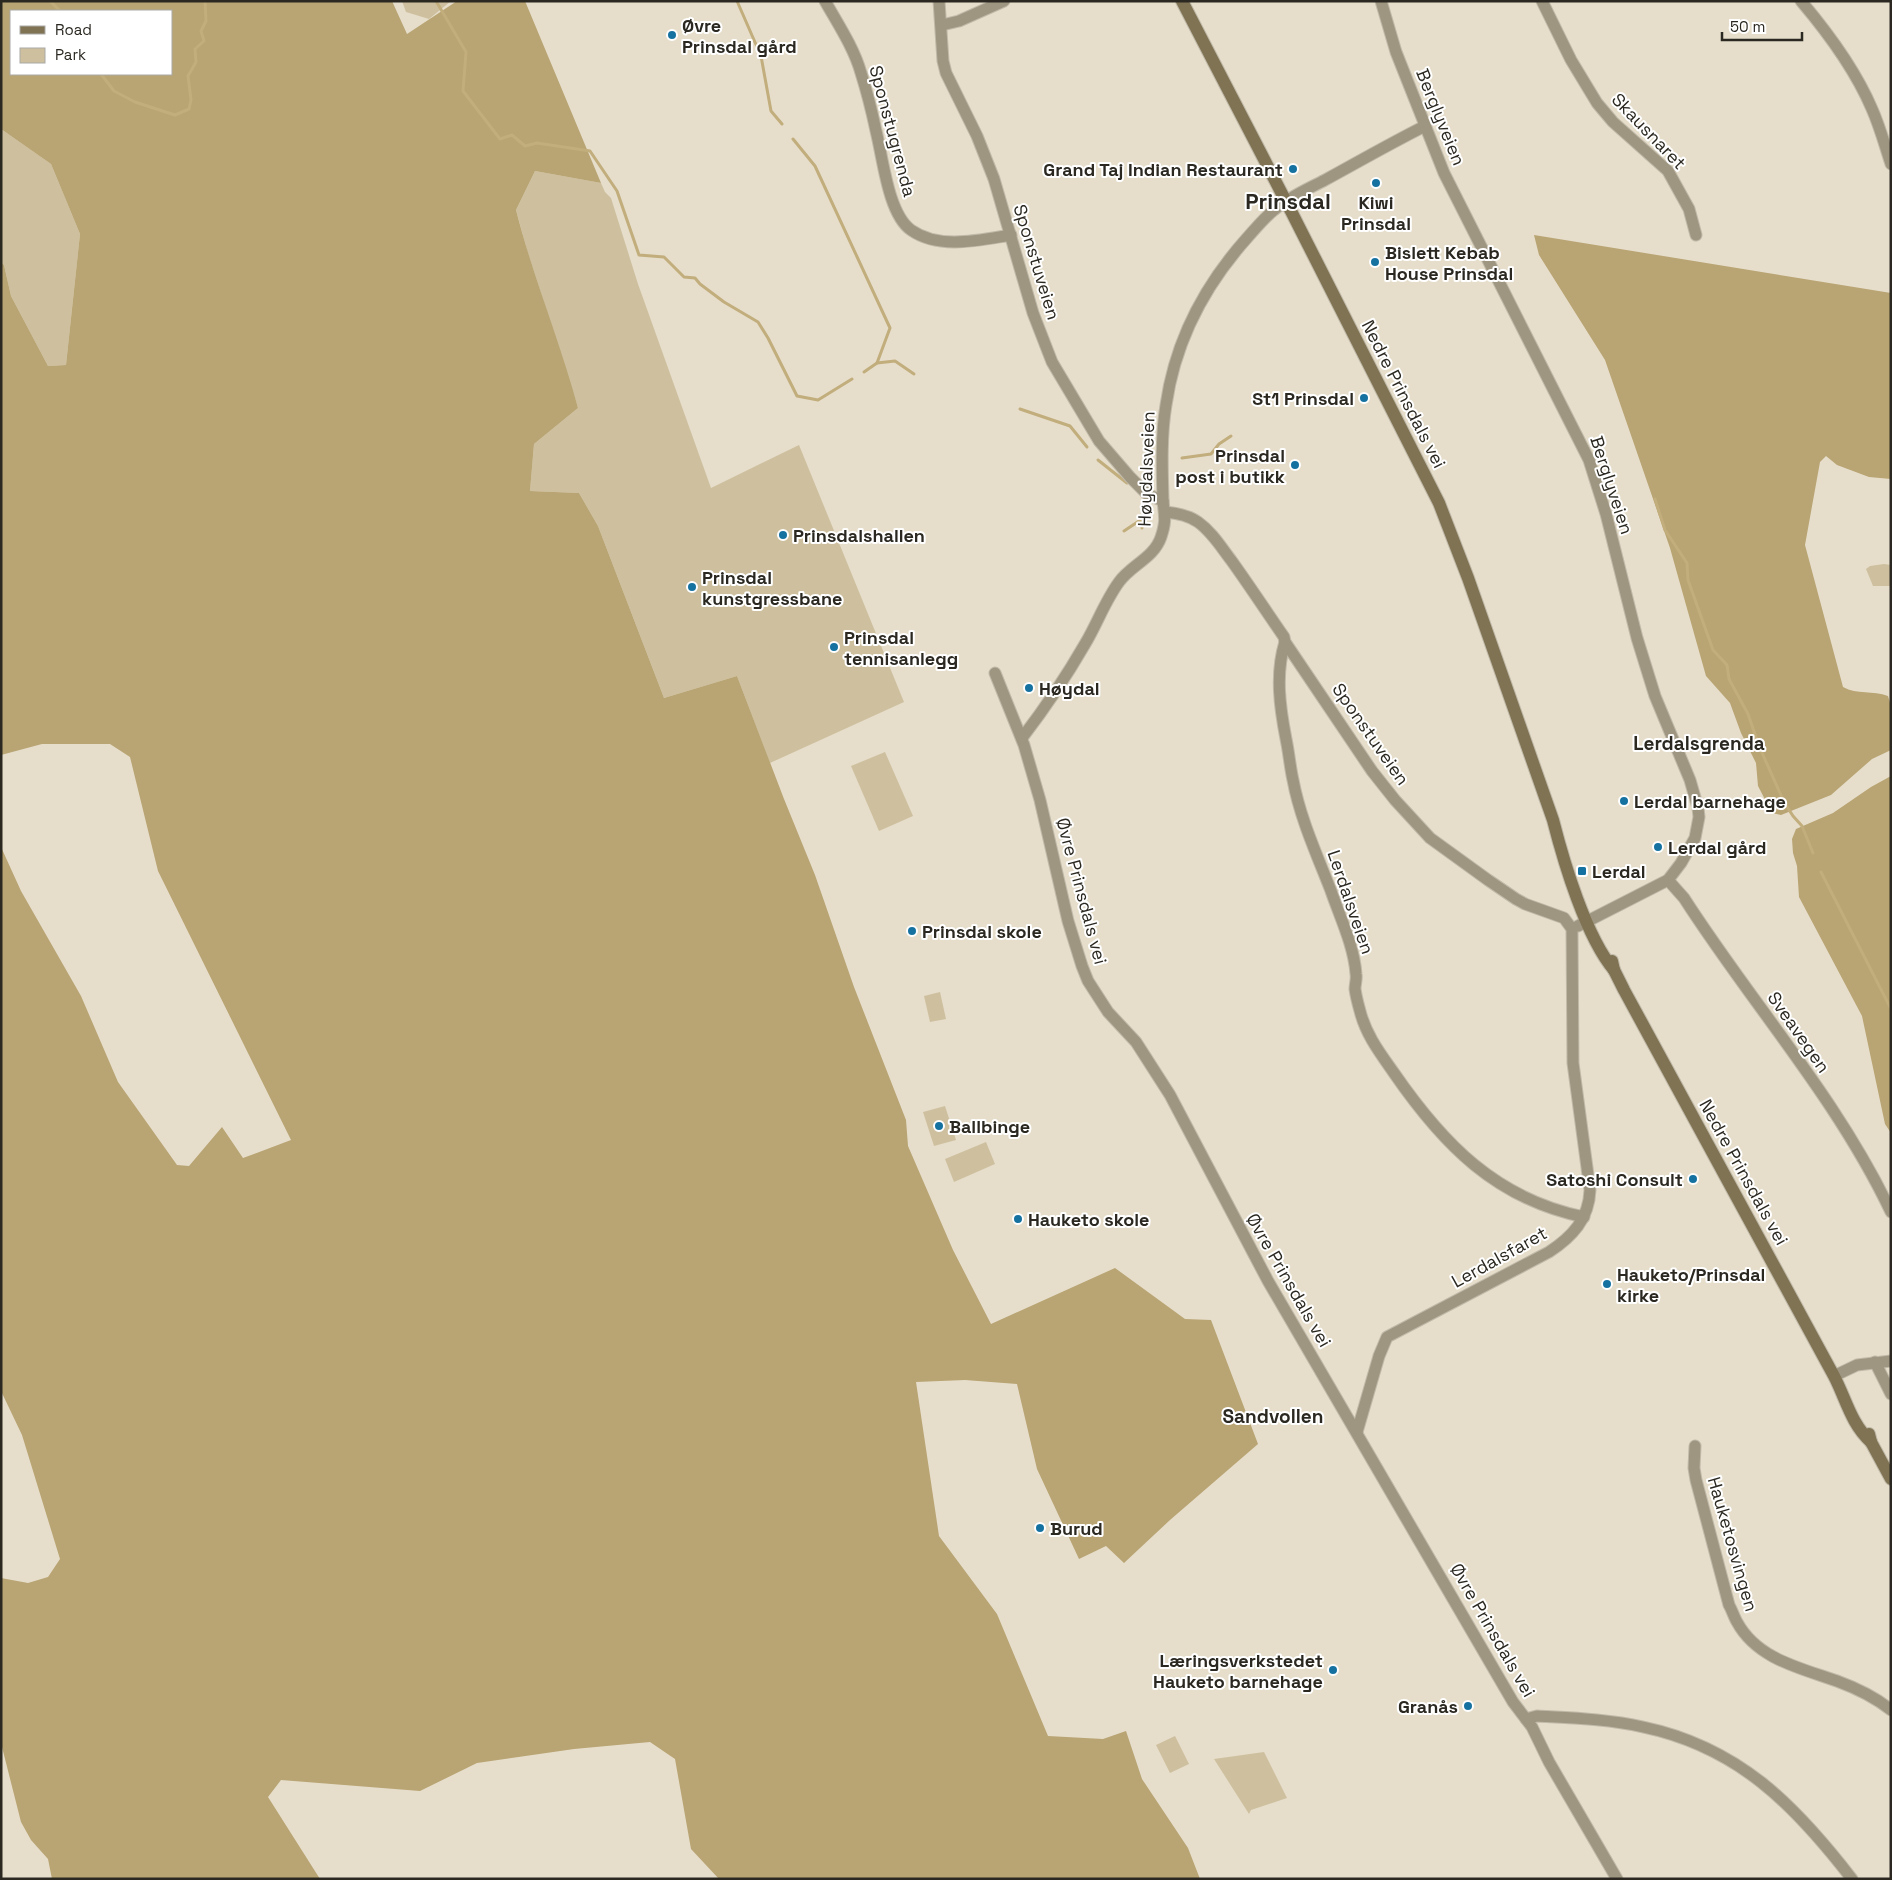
<svg xmlns="http://www.w3.org/2000/svg" width="1892" height="1880" viewBox="0 0 1892 1880" font-family="'Space Grotesk',sans-serif">
	<style>
		.green { fill: #cec09f }
		.forest { fill: #b9a473; fill-rule: evenodd }
		.lines { fill: none; stroke-linecap: round; stroke-linejoin: round }
		.stream { stroke: #c2ad7c; stroke-width: 3 }
		.street-casing { stroke: #c1baa9; stroke-width: 13 }
		.secondary-casing { stroke: #c1baa9; stroke-width: 14 }
		.street { stroke: #9f9681; stroke-width: 11 }
		.secondary { stroke: #807354; stroke-width: 12 }
		.poi-dot { fill: #1572a0; stroke: #fff; stroke-width: 2 }
		.labels { text-anchor: middle; dominant-baseline: central; stroke-width: 4; stroke-linejoin: round; paint-order: stroke }
		.poi-label { font-size: 18px; font-weight: bold; fill: #2b2821; stroke: #fff; text-anchor: start }
		.street-label { font-size: 18px; fill: #2b2821; stroke: #fff }
		.neighbourhood-label { font-size: 19px; font-weight: bold; fill: #2b2821; stroke: #fff }
		.district-label { font-size: 22px; font-weight: bold; fill: #2b2821; stroke: #fff }
	</style>
	<rect width="100%" height="100%" fill="#e6decb"/>
	<g class="green">
		<path d="M 402,1 L 451,1 L 429,19 L 406,12 Z"/>
		<path d="M 1,129 L 51,164 L 80,234 L 66,365 L 48,366 L 11,296 L 4,265 L 1,262 Z"/>
		<path d="M 535,171 L 601,183 L 605,192 L 611,198 L 638,284 L 711,488 L 799,445 L 904,702 L 770,763 L 737,676 L 664,698 L 598,526 L 579,493 L 530,491 L 534,444 L 578,408 L 527,250 L 516,210 Z"/>
		<path d="M 1884,564 L 1891,565 L 1891,586 L 1873,586 L 1866,569 L 1870,566 Z"/>
		<path d="M 885,752 L 913,816 L 879,831 L 851,766 Z"/>
		<path d="M 940,992 L 946,1019 L 930,1022 L 924,996 Z"/>
		<path d="M 945,1106 L 956,1140 L 934,1146 L 923,1112 Z"/>
		<path d="M 986,1142 L 995,1164 L 954,1182 L 945,1159 Z"/>
		<path d="M 1175,1736 L 1189,1764 L 1170,1773 L 1156,1745 Z"/>
		<path d="M 1264,1752 L 1287,1798 L 1251,1810 L 1249,1814 L 1214,1759 Z"/>
	</g>
	<g class="forest">
		<path d="M 1,1 L 392,1 L 407,34 L 457,1 L 525,1 L 601,183 L 535,171 L 516,210 C 533,277 560,341 578,408 L 534,444 L 530,491 L 579,493 L 598,526 L 664,698 L 737,676 L 784,799 L 815,875 L 854,987 L 906,1120 L 908,1146 L 953,1250 L 991,1324 L 1115,1268 L 1185,1319 L 1211,1320 L 1258,1444 L 1170,1520 L 1124,1563 L 1106,1546 L 1079,1559 L 1037,1469 L 1017,1384 L 965,1380 L 916,1382 L 939,1536 L 997,1614 L 1048,1736 L 1103,1739 L 1126,1731 L 1142,1779 L 1188,1848 L 1200,1879 L 719,1879 L 691,1849 L 675,1759 L 650,1742 L 574,1749 L 477,1763 L 420,1791 L 281,1780 L 268,1797 L 320,1879 L 52,1879 L 48,1859 L 31,1840 L 21,1822 L 1,1743 L 1,1578 L 28,1583 L 48,1577 L 60,1559 L 22,1435 L 1,1391 L 1,847 L 21,891 L 81,996 L 118,1082 L 177,1165 L 189,1166 L 222,1127 L 243,1158 L 291,1140 L 158,871 L 130,757 L 110,744 L 42,744 L 1,755 L 1,262 L 4,265 L 11,296 L 48,366 L 66,365 L 80,234 L 51,164 L 1,129 ZM 11,11 L 171,11 L 171,74 L 11,74 Z"/>
		<path d="M 1534,235 L 1891,293 L 1891,479 L 1869,477 L 1837,465 L 1826,456 L 1820,462 L 1805,545 L 1843,687 C 1857,695 1873,690 1888,696 L 1891,706 L 1891,750 L 1872,759 L 1831,795 L 1781,815 L 1772,813 L 1758,786 L 1756,763 L 1741,733 L 1730,703 L 1706,676 L 1670,548 L 1605,360 L 1539,255 Z"/>
		<path d="M 1891,776 L 1891,1133 L 1885,1124 L 1862,1016 L 1799,897 L 1797,866 L 1793,853 L 1792,839 L 1796,829 L 1833,813 L 1871,787 Z"/>
	</g>
	<g class="lines">
		<g class="stream">
			<path d="M 50,1 L 60,11"/>
			<path d="M 436,1 L 466,52 L 463,91 L 500,139 L 512,135 L 525,146 L 537,143 L 590,151 L 617,191 L 639,255 L 664,257 L 684,277 L 695,278 L 700,284 L 724,302 L 758,322 L 768,338 L 797,396 L 818,400 L 852,379"/>
			<path d="M 737,1 L 761,56 L 771,111 L 782,124"/>
			<path d="M 101,74 L 114,91 L 135,102 L 175,115 L 189,109 L 191,100 L 188,76 L 196,62 L 195,49 L 204,41 L 201,31 L 206,21 L 205,1"/>
			<path d="M 793,139 L 815,166 L 890,328 L 877,363"/>
			<path d="M 864,372 L 877,363 L 895,361 L 914,374"/>
			<path d="M 1020,409 L 1070,426 L 1087,447"/>
			<path d="M 1182,458 L 1211,454 L 1219,444 L 1231,436"/>
			<path d="M 1098,460 L 1127,483"/>
			<path d="M 1655,499 L 1665,530 L 1687,563 L 1688,580 L 1713,650 L 1727,665 L 1729,679 L 1748,714 L 1759,746 L 1784,802 L 1793,816 L 1802,826 L 1813,853"/>
			<path d="M 1142,528 L 1142,519"/>
			<path d="M 1124,531 L 1142,519 L 1146,509"/>
			<path d="M 1821,872 L 1891,1009"/>
		</g>
		<g class="street-casing">
			<g id="street">
				<path d="M 825,1 C 838,24 854,48 861,73 C 867,92 872,112 876,131 C 883,158 888,214 911,230 C 939,250 980,240 1011,235"/>
				<path d="M 939,1 L 943,61 L 946,73 L 977,136 L 994,179 L 1033,313 L 1052,362 L 1099,441 L 1130,477 L 1147,494 L 1163,501"/>
				<path d="M 1381,1 L 1396,52 L 1444,173 L 1589,460 L 1606,514 L 1637,638 L 1655,696 L 1690,780 L 1698,808 L 1699,817 L 1695,838 L 1681,863 L 1668,880 L 1578,926"/>
				<path d="M 1542,1 L 1571,60 L 1597,103 L 1613,122 L 1668,171 L 1689,209 L 1696,235"/>
				<path d="M 1801,1 C 1829,34 1855,69 1872,109 C 1880,127 1885,146 1891,164"/>
				<path d="M 942,25 L 959,21 L 1004,1"/>
				<path d="M 1165,512 C 1177,513 1188,515 1198,522 C 1212,532 1221,547 1231,560 C 1249,585 1266,611 1284,637 L 1285,642 L 1372,771 L 1395,800 L 1430,838 L 1488,880 L 1516,899 L 1525,904 L 1564,918 L 1572,929 L 1573,1063 L 1590,1190 C 1589,1219 1572,1237 1549,1252 L 1387,1337 L 1379,1356 L 1357,1432"/>
				<path d="M 1285,642 C 1275,674 1280,708 1286,739 C 1289,753 1290,767 1293,780 C 1300,818 1317,855 1331,891 C 1340,917 1354,946 1356,974 C 1357,979 1355,984 1355,989 C 1356,996 1358,1004 1360,1011 C 1366,1035 1380,1053 1394,1073 C 1443,1144 1496,1199 1584,1217"/>
				<path d="M 995,673 L 1024,745 L 1040,800 L 1068,921 L 1082,966 L 1088,981 L 1108,1012 L 1136,1042 L 1170,1095 L 1268,1281 L 1513,1702 L 1532,1727 L 1549,1762 L 1617,1879"/>
				<path d="M 1022,738 C 1045,708 1066,677 1085,644 C 1097,624 1105,601 1119,582 C 1131,565 1154,558 1161,537 C 1167,519 1164,516 1163,499 C 1162,468 1161,435 1166,405 C 1175,342 1205,285 1247,238 C 1256,228 1264,218 1274,210 C 1289,197 1308,189 1325,180 C 1358,162 1391,143 1425,126"/>
				<path d="M 1668,880 L 1684,898 C 1752,1004 1837,1098 1891,1212"/>
				<path d="M 1875,1362 L 1891,1394"/>
				<path d="M 1834,1376 L 1857,1365 L 1891,1361"/>
				<path d="M 1695,1446 L 1694,1468 L 1696,1480 L 1729,1605 C 1732,1610 1734,1617 1737,1622 C 1757,1659 1800,1668 1837,1681 C 1856,1688 1875,1697 1891,1710"/>
				<path d="M 1526,1719 L 1537,1716 C 1572,1718 1608,1719 1643,1727 C 1738,1747 1794,1804 1852,1879"/>
			</g>
		</g>
		<g class="secondary-casing">
			<g id="secondary">
				<path d="M 1182,1 L 1293,215 L 1439,503 L 1468,578 L 1553,820 C 1564,863 1586,937 1614,970"/>
				<path d="M 1612,961 L 1614,970 L 1624,990 L 1834,1376 C 1846,1399 1851,1424 1871,1442"/>
				<path d="M 1869,1434 L 1871,1442 L 1891,1479"/>
			</g>
		</g>
		<use href="#street" class="street"/>
		<use href="#secondary" class="secondary"/>
	</g>
	<g class="poi-dot">
		<circle cx="672" cy="35" r="5"/>
		<circle cx="1293" cy="169" r="5"/>
		<circle cx="1376" cy="183" r="5"/>
		<circle cx="1375" cy="262" r="5"/>
		<circle cx="1364" cy="398" r="5"/>
		<circle cx="1295" cy="465" r="5"/>
		<circle cx="783" cy="535" r="5"/>
		<circle cx="692" cy="587" r="5"/>
		<circle cx="834" cy="647" r="5"/>
		<circle cx="1029" cy="688" r="5"/>
		<circle cx="1624" cy="801" r="5"/>
		<circle cx="1658" cy="847" r="5"/>
		<rect x="1577" y="866" width="10" height="10" rx="2.5"/>
		<circle cx="912" cy="931" r="5"/>
		<circle cx="939" cy="1126" r="5"/>
		<circle cx="1693" cy="1179" r="5"/>
		<circle cx="1018" cy="1219" r="5"/>
		<circle cx="1607" cy="1284" r="5"/>
		<circle cx="1040" cy="1528" r="5"/>
		<circle cx="1333" cy="1670" r="5"/>
		<circle cx="1468" cy="1706" r="5"/>
	</g>
	<g class="labels">
		<g class="poi-label">
			<text x="682" y="25">Øvre<tspan x="682" dy="21">Prinsdal gård</tspan></text>
			<text x="1283" y="169" text-anchor="end">Grand Taj Indian Restaurant</text>
			<text x="1376" y="202" text-anchor="middle">Kiwi<tspan x="1376" dy="21">Prinsdal</tspan></text>
			<text x="1385" y="252">Bislett Kebab<tspan x="1385" dy="21">House Prinsdal</tspan></text>
			<text x="1354" y="398" text-anchor="end">St1 Prinsdal</text>
			<text x="1285" y="455" text-anchor="end">Prinsdal<tspan x="1285" dy="21">post i butikk</tspan></text>
			<text x="793" y="535">Prinsdalshallen</text>
			<text x="702" y="577">Prinsdal<tspan x="702" dy="21">kunstgressbane</tspan></text>
			<text x="844" y="637">Prinsdal<tspan x="844" dy="21">tennisanlegg</tspan></text>
			<text x="1039" y="688">Høydal</text>
			<text x="1634" y="801">Lerdal barnehage</text>
			<text x="1668" y="847">Lerdal gård</text>
			<text x="1592" y="871">Lerdal</text>
			<text x="922" y="931">Prinsdal skole</text>
			<text x="949" y="1126">Ballbinge</text>
			<text x="1683" y="1179" text-anchor="end">Satoshi Consult</text>
			<text x="1028" y="1219">Hauketo skole</text>
			<text x="1617" y="1274">Hauketo/Prinsdal<tspan x="1617" dy="21">kirke</tspan></text>
			<text x="1050" y="1528">Burud</text>
			<text x="1323" y="1660" text-anchor="end">Læringsverkstedet<tspan x="1323" dy="21">Hauketo barnehage</tspan></text>
			<text x="1458" y="1706" text-anchor="end">Granås</text>
		</g>
		<g class="street-label">
			<text transform="translate(1441 117) rotate(68)">Berglyveien</text>
			<text transform="translate(893 131) rotate(75)">Sponstugrenda</text>
			<text transform="translate(1649 131) rotate(46)">Skausnaret</text>
			<text transform="translate(1037 262) rotate(73)">Sponstuveien</text>
			<text transform="translate(1404 394) rotate(63)">Nedre Prinsdals vei</text>
			<text transform="translate(1146 469) rotate(-88)">Høydalsveien</text>
			<text transform="translate(1612 485) rotate(72)">Berglyveien</text>
			<text transform="translate(1371 734) rotate(55)">Sponstuveien</text>
			<text transform="translate(1082 891) rotate(75)">Øvre Prinsdals vei</text>
			<text transform="translate(1351 902) rotate(71)">Lerdalsveien</text>
			<text transform="translate(1799 1032) rotate(55)">Sveavegen</text>
			<text transform="translate(1744 1172) rotate(61)">Nedre Prinsdals vei</text>
			<text transform="translate(1499 1257) rotate(-29)">Lerdalsfaret</text>
			<text transform="translate(1289 1280) rotate(60)">Øvre Prinsdals vei</text>
			<text transform="translate(1733 1544) rotate(74)">Hauketosvingen</text>
			<text transform="translate(1493 1630) rotate(60)">Øvre Prinsdals vei</text>
		</g>
		<g class="neighbourhood-label">
			<text x="1699" y="743">Lerdalsgrenda</text>
			<text x="1273" y="1416">Sandvollen</text>
		</g>
		<g class="district-label">
			<text x="1288" y="201">Prinsdal</text>
		</g>
	</g>
	<rect width="1892" height="1880" fill="none" stroke="#2b2821" stroke-width="5"/>
	<rect x="10" y="10" width="162" height="65" fill="#ffffff" stroke="#aaa9a6"/>
	<rect x="20" y="26" width="25" height="8" fill="#807354" stroke="#aaa9a6"/>
	<text x="55" y="35" font-size="15" fill="#2b2821">Road</text>
	<rect x="20" y="48" width="25" height="15" fill="#cec09f" stroke="#aaa9a6"/>
	<text x="55" y="60" font-size="15" fill="#2b2821">Park</text>
	<path d="M1722 32v8h80v-8" fill="none" stroke="#2b2821" stroke-width="2.5"/>
	<text x="1730" y="32" font-size="15" fill="#2b2821" stroke="#ffffff" stroke-width="4" paint-order="stroke">50 m</text>
</svg>
